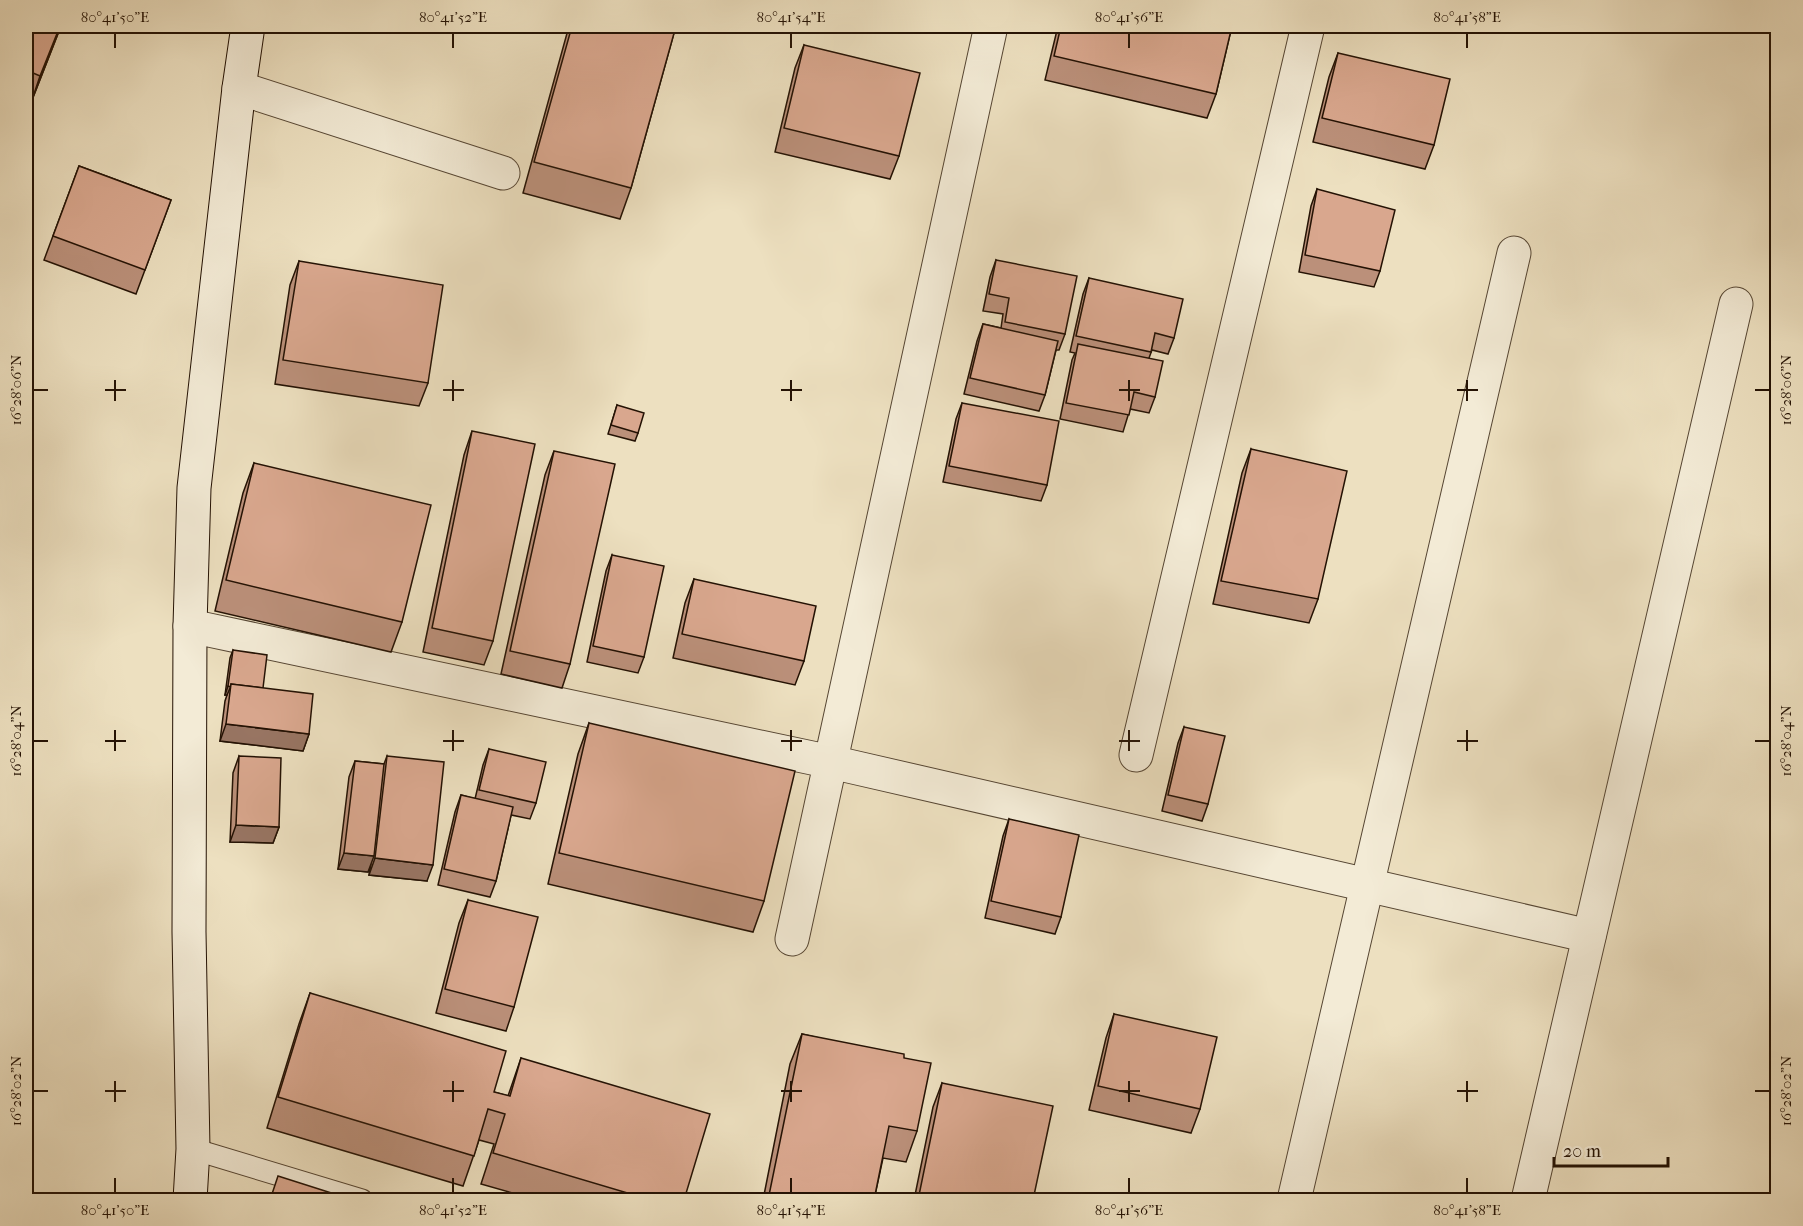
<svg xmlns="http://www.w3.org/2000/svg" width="1803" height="1226" viewBox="0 0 1803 1226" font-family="'IM FELL French Canon',serif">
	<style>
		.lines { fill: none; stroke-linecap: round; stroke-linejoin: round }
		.service-casing { stroke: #564633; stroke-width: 23 }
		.minor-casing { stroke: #564633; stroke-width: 35 }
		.secondary-casing { stroke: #241204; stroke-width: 35 }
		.service { stroke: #f3ebd6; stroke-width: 21 }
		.minor { stroke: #f3ebd6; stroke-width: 33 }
		.secondary { stroke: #f3ebd6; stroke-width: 33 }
		.wall { fill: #bb907a; stroke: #241204; stroke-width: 1.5 }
		.shaded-wall { fill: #987563; stroke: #241204; stroke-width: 1.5 }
		.building { fill: #d9a78e; stroke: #241204; stroke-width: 1.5 }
		.ticks { fill: none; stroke: #241204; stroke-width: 2 }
		.neatline { fill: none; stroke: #241204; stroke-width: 2 }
		.ticks-label { font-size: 15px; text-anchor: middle; fill: #241204 }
	</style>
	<rect width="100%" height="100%" fill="#ede0c0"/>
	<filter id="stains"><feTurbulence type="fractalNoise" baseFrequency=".00333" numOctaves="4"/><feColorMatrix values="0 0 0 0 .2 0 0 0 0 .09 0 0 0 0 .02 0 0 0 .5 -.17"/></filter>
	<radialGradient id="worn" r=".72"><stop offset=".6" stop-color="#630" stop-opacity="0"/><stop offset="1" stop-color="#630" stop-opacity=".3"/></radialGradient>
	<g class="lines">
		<g class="service-casing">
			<path id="service" d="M 193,1149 L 362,1200"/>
		</g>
		<g class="minor-casing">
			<g id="minor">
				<path d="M 239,88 L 503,173"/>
				<path d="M 190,626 L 831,762 L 1589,936"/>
				<path d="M 1136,755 L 1308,26"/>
				<path d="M 792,939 L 991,26"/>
				<path d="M 1294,1200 L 1514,253"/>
				<path d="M 1528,1200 L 1736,304"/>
			</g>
		</g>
		<g class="secondary-casing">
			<path id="secondary" d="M 190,1200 L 193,1149 L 189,932 L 190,626 L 194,488 L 239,88 L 248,26"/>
		</g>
		<use href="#service" class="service"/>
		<use href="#minor" class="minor"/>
		<use href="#secondary" class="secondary"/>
	</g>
	<g class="wall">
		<path d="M 26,26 L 61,26 L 32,100 L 26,98 Z"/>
		<path d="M 569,26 L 676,26 L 631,188 L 620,219 L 523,193 Z"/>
		<path d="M 1058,26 L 1232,26 L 1216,94 L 1207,118 L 1045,80 Z"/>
		<path d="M 804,45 L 899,156 L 890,179 L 775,152 L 795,68 Z"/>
		<path d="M 1338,53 L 1434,145 L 1425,169 L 1313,142 L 1329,77 Z"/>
		<path d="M 79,166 L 171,200 L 136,294 L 44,260 Z"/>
		<path d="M 1317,189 L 1380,271 L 1374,287 L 1299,272 L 1311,206 Z"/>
		<path d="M 996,260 L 1065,334 L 1059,350 L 1056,350 L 1045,395 L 1039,411 L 964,394 L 977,341 L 983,324 L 1001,328 L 1003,314 L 983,311 L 990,277 Z"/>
		<path d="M 299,261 L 428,383 L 419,406 L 275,384 L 290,285 Z"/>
		<path d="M 1089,278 L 1174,338 L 1168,354 L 1152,350 L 1149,358 L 1155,397 L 1149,413 L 1130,409 L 1123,432 L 1060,419 L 1072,360 L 1075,353 L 1070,352 L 1083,294 Z"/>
		<path d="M 962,403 L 1047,485 L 1041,501 L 943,482 L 956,419 Z"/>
		<path d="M 617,405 L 638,433 L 635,441 L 608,434 Z"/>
		<path d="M 472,431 L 493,641 L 484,665 L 423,652 L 464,455 Z"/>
		<path d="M 1251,449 L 1318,599 L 1309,623 L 1213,604 L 1242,473 Z"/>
		<path d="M 554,451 L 570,664 L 562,688 L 501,674 L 545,475 Z"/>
		<path d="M 254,463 L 402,622 L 391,652 L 215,611 L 243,493 Z"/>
		<path d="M 612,555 L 644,657 L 638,673 L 587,662 L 606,571 Z"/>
		<path d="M 694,579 L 804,661 L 795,685 L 673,658 L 685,603 Z"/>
		<path d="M 233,650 L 263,688 L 309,734 L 303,751 L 220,741 L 225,701 L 227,695 L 225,695 L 230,658 Z"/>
		<path d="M 589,723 L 764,901 L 753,932 L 548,884 L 578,754 Z"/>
		<path d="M 1184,727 L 1208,804 L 1202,821 L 1162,811 L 1178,743 Z"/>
		<path d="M 489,749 L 536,803 L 530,819 L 511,815 L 496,881 L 490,897 L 438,885 L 455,812 L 461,795 L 475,799 L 483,765 Z"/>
		<path d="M 239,756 L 279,827 L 273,843 L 230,842 L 233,773 Z"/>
		<path d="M 387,756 L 427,881 L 369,875 L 371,864 L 368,872 L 338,869 L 349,777 L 355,761 L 384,764 Z"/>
		<path d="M 1009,819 L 1061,917 L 1055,934 L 985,918 L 1003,836 Z"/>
		<path d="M 468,900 L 514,1007 L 506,1031 L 436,1013 L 459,923 Z"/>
		<path d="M 310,993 L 494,1092 L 508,1096 L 521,1058 L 684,1200 L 537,1200 L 481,1184 L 494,1144 L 479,1140 L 463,1186 L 267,1128 L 299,1024 Z"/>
		<path d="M 1114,1014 L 1200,1109 L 1191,1133 L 1089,1110 L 1106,1038 Z"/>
		<path d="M 802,1034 L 904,1058 L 917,1131 L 906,1162 L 883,1158 L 874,1200 L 763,1200 L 790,1064 Z"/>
		<path d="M 942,1083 L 1033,1200 L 914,1200 L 933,1107 Z"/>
	</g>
	<g class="shaded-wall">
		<path d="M 61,26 L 32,100 L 40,76 Z"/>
		<path d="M 228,686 L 231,686 L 227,695 L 225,695 Z"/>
		<path d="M 226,724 L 309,734 L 303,751 L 220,741 Z"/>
		<path d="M 236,825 L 279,827 L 273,843 L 230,842 Z"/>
		<path d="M 344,853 L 374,856 L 368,872 L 338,869 Z"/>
		<path d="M 375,858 L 433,865 L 427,881 L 369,875 Z"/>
	</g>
	<g class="building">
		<path d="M 26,26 L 60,26 L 40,76 L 26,70 Z"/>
		<path d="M 572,26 L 676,26 L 631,188 L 534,162 Z"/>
		<path d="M 1061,26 L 1232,26 L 1216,94 L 1054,56 Z"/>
		<path d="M 804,45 L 920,73 L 899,156 L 784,128 Z"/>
		<path d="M 1338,53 L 1450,79 L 1434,145 L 1322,118 Z"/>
		<path d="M 79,166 L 171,200 L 145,270 L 53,236 Z"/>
		<path d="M 1317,189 L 1395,210 L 1380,271 L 1305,255 Z"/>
		<path d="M 996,260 L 1077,276 L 1065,334 L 1005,322 L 1009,298 L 989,294 Z"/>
		<path d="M 299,261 L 443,285 L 428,383 L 283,360 Z"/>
		<path d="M 1089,278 L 1183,299 L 1174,338 L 1155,333 L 1151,352 L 1076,336 Z"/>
		<path d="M 983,324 L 1058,341 L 1045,395 L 970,378 Z"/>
		<path d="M 1078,344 L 1163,361 L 1155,397 L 1134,392 L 1129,415 L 1066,403 Z"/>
		<path d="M 962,403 L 1059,421 L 1047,485 L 949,466 Z"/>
		<path d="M 617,405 L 644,413 L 638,433 L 611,425 Z"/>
		<path d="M 472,431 L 535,444 L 493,641 L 432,628 Z"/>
		<path d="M 1251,449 L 1347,471 L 1318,599 L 1221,581 Z"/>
		<path d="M 554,451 L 615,464 L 570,664 L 510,651 Z"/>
		<path d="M 254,463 L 431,505 L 402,622 L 226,580 Z"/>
		<path d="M 612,555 L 664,566 L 644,657 L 593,646 Z"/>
		<path d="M 694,579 L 816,606 L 804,661 L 682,634 Z"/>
		<path d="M 233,650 L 267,655 L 263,688 L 231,684 L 231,687 L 228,686 Z"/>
		<path d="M 231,684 L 313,694 L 309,734 L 226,724 Z"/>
		<path d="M 589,723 L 795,771 L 764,901 L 559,853 Z"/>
		<path d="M 1184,727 L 1225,736 L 1208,804 L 1168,795 Z"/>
		<path d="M 489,749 L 546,762 L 536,803 L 479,790 Z"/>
		<path d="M 239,756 L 281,758 L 279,827 L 236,825 Z"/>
		<path d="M 387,756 L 444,762 L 433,865 L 375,858 Z"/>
		<path d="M 355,761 L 384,764 L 374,856 L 344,853 Z"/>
		<path d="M 461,795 L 513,807 L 496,881 L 444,869 Z"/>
		<path d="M 1009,819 L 1079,835 L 1061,917 L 991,901 Z"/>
		<path d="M 468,900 L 538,917 L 514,1007 L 445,989 Z"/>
		<path d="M 310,993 L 506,1051 L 494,1092 L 510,1096 L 521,1058 L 710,1114 L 684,1200 L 651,1200 L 493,1153 L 505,1114 L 488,1109 L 474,1156 L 278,1097 Z"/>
		<path d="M 1114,1014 L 1217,1037 L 1200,1109 L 1098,1086 Z"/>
		<path d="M 802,1034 L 904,1054 L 904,1058 L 931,1063 L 917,1131 L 889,1126 L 874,1200 L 768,1200 Z"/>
		<path d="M 942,1083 L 1053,1106 L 1033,1200 L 918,1200 Z"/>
		<path d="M 278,1176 L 344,1197 L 343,1200 L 270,1200 Z"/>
	</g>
	<path class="ticks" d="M 115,33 L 115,48M 453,33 L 453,48M 791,33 L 791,48M 1129,33 L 1129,48M 1467,33 L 1467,48M 115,380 L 115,401M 453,380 L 453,401M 791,380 L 791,401M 1129,380 L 1129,401M 1467,380 L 1467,401M 33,390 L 48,390M 105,390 L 126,390M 443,390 L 464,390M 781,390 L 802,390M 1119,390 L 1140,390M 1457,390 L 1478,390M 1755,390 L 1770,390M 115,730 L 115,751M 453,730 L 453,751M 791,730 L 791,751M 1129,730 L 1129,751M 1467,730 L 1467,751M 33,741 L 48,741M 105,741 L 126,741M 443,741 L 464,741M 781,741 L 802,741M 1119,741 L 1140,741M 1457,741 L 1478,741M 1755,741 L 1770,741M 115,1081 L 115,1102M 453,1081 L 453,1102M 791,1081 L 791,1102M 1129,1081 L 1129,1102M 1467,1081 L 1467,1102M 33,1091 L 48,1091M 105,1091 L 126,1091M 443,1091 L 464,1091M 781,1091 L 802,1091M 1119,1091 L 1140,1091M 1457,1091 L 1478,1091M 1755,1091 L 1770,1091M 115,1178 L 115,1193M 453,1178 L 453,1193M 791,1178 L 791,1193M 1129,1178 L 1129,1193M 1467,1178 L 1467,1193"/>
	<rect width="1803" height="1226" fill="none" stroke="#ede0c0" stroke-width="66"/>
	<path d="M1554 1157v9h114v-9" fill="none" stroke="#241204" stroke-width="3"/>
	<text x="1563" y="1157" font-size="18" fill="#241204" stroke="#f3ebd6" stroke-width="4.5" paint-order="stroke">20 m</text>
	<rect x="33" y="33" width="1737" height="1160" class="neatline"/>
	<g class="ticks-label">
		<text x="115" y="22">80°41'50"E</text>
		<text x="453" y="22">80°41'52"E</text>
		<text x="791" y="22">80°41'54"E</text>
		<text x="1129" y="22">80°41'56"E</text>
		<text x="1467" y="22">80°41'58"E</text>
		<text transform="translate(16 390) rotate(-90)" y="5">16°28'06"N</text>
		<text transform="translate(1786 390) rotate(-90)" y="5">16°28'06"N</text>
		<text transform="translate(16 741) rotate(-90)" y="5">16°28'04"N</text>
		<text transform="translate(1786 741) rotate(-90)" y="5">16°28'04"N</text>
		<text transform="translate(16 1091) rotate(-90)" y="5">16°28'02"N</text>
		<text transform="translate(1786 1091) rotate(-90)" y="5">16°28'02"N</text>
		<text x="115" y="1215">80°41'50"E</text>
		<text x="453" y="1215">80°41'52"E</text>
		<text x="791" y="1215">80°41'54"E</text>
		<text x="1129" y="1215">80°41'56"E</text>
		<text x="1467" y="1215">80°41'58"E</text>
	</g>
	<rect width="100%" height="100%" filter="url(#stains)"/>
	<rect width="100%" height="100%" fill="url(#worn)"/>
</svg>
